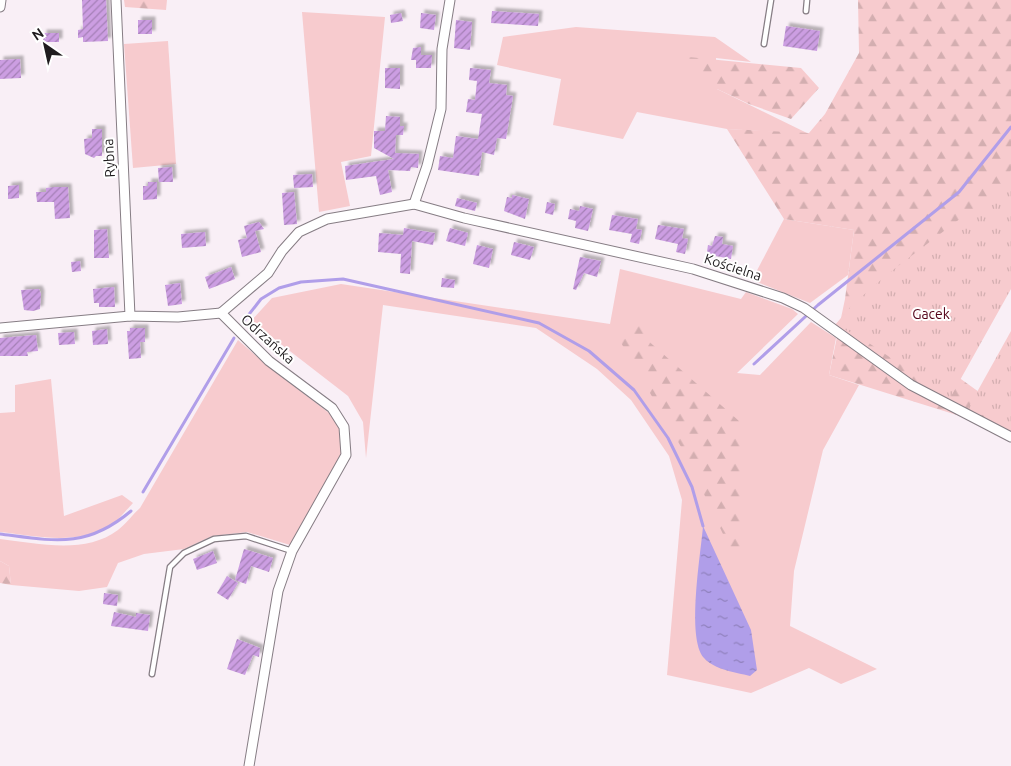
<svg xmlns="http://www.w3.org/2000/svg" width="1011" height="766" viewBox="0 0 1011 766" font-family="Ubuntu,sans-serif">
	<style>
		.green { fill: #f7cbce }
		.forest { fill: url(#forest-firs) }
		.park { fill: url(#park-tufts) }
		.water { fill: url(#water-ripples) }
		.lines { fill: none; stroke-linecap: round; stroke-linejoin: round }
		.stream { stroke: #b09ee9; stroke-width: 3 }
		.building { fill: url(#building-hatch); filter: url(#shadow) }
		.lane-casing { stroke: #867d84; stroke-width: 7 }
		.street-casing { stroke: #867d84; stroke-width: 11 }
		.lane { stroke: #fff; stroke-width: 4.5 }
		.street { stroke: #fff; stroke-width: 9 }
		.labels { text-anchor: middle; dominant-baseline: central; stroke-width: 4; stroke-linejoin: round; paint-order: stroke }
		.street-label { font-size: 14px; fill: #1f1c1e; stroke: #fff }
		.park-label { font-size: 14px; fill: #530319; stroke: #fff }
	</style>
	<defs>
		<pattern id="forest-firs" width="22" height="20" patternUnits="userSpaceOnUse" patternTransform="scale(1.25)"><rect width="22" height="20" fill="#f7cbce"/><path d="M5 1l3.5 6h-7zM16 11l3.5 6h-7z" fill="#d3aeb0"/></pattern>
		<pattern id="park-tufts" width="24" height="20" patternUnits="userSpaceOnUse" patternTransform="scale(1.25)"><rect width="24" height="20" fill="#f7cbce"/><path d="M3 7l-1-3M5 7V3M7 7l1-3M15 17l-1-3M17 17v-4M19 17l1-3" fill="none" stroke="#d3aeb0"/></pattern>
		<pattern id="water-ripples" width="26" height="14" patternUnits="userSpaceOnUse" patternTransform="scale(1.25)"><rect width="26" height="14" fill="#b09ee9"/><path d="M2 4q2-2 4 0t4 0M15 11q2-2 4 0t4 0" fill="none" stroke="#8f80bc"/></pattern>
		<pattern id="building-hatch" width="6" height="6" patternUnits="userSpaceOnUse" patternTransform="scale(1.25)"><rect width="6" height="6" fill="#cc9ee2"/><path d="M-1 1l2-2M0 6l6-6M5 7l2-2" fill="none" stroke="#a580b7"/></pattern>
		<filter id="shadow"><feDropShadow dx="3.5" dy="-3.5" stdDeviation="1" flood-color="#0004"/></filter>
	</defs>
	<rect width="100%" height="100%" fill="#f9eff6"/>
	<g class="green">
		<path d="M 302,12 L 385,17 L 371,156 L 341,162 L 350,206 L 319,212 Z"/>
		<path d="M 576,27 L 715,37 L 751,62 L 716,58 L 717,89 L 809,134 L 727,129 L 637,112 L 623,139 L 553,125 L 561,79 L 497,65 L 503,37 Z"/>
		<path d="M 168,41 L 176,164 L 133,168 L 124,44 Z"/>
		<path d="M 784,219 L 854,230 L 848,275 L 810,303 L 752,280 Z"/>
		<path d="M 620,269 L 741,299 L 746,292 L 792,309 L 798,314 L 737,373 L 760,375 L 811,322 L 836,338 L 829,375 L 859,385 L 823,450 L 794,571 L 790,626 L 877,669 L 841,684 L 809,668 L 751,693 L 667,675 L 682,500 L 669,456 L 631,400 L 597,369 L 536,328 L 383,305 L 366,458 L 363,422 L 348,396 L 251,321 L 272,298 L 341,284 L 610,324 Z"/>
		<path d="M 238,340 L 269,367 L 329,413 L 339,427 L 342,453 L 290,545 L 247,532 L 212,536 L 184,549 L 144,554 L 118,563 L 107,587 L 79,591 L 11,585 L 9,566 L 0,561 L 0,539 C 37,543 85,555 118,530 C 126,524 132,515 140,508 Z"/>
		<path d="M 51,379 L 64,516 L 122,495 L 133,503 C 126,510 119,520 111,525 C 77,546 36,536 0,532 L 0,413 L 15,412 L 15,385 Z"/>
	</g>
	<g class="forest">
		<path d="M 124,0 L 167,0 L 166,10 L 125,7 Z"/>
		<path d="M 858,0 L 1011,0 L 1011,199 L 908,341 L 1011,415 L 1011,432 L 829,375 L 845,299 L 854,230 L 784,219 L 727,129 L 809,133 L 825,114 L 859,53 Z"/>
		<path d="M 678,56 L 801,68 L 819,88 L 791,119 L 749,104 L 717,89 Z"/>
		<path d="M 641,317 L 645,338 L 739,421 L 744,449 L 742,574 L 684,452 L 616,334 Z"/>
		<path d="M 0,561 L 9,566 L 11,585 L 0,583 Z"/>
	</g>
	<g class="park">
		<path d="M 1011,170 L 1011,289 L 950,398 L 860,337 L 835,325 L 852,305 L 889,273 L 995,192 Z"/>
		<path d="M 1011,331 L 1011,424 L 967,410 Z"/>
	</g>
	<path class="water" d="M 703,526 L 751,630 L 757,670 L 750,676 C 735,672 715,670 704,658 C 686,638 701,553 703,526 Z"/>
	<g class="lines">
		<g class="stream">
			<path d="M 243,322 L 261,299 L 279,288 L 301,282 L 343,279 L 539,323 L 589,351 L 634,390 L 668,438 L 692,487 L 703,526"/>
			<path d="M 754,364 L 818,305 L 959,192 L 1011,127"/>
			<path d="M 143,492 L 234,338"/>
			<path d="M 0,534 C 54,541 86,549 131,511"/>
		</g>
	</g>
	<g class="building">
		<path d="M 82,0 L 106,0 L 108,41 L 83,42 L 83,37 L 78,38 L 78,30 L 83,29 Z"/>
		<path d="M 492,11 L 539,14 L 538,26 L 491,23 Z"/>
		<path d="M 401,13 L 403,21 L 391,23 L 390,15 Z"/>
		<path d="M 421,13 L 436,15 L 434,30 L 420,28 Z"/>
		<rect x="138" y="20" width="14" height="14"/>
		<path d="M 456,20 L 472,22 L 470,50 L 454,48 Z"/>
		<path d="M 786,26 L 820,31 L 817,51 L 783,46 Z"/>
		<rect x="43" y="33" width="16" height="9"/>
		<path d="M 421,47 L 421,55 L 432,55 L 431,68 L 416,68 L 416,60 L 411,60 L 413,48 Z"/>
		<path d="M 20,59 L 21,78 L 0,79 L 0,60 Z"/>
		<path d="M 385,68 L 400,68 L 400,89 L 385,88 Z"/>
		<path d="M 470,68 L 491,70 L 489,83 L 507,85 L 506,95 L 513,96 L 506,139 L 497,138 L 494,155 L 482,152 L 479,176 L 438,170 L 440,156 L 453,158 L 456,136 L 478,139 L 482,114 L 466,112 L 468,99 L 475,100 L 477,81 L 469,80 Z"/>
		<path d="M 386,116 L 400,117 L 400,126 L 404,126 L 403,135 L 396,135 L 395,153 L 419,154 L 418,168 L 411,167 L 410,171 L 388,170 L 392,192 L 380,195 L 376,176 L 346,180 L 345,166 L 394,159 L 374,148 L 374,131 L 385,131 Z"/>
		<path d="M 92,129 L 102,129 L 102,156 L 96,156 L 94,158 L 85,154 L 84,139 L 92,138 Z"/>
		<path d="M 172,167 L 173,182 L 159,182 L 158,168 Z"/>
		<path d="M 312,174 L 313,187 L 294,188 L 293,175 Z"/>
		<path d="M 148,182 L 157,182 L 157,199 L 143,200 L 143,186 L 148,186 Z"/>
		<path d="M 19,185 L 19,198 L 8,199 L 8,186 Z"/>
		<path d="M 54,187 L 68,187 L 70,218 L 55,219 L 54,202 L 37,202 L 36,192 L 46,192 L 46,188 Z"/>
		<path d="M 294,192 L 297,224 L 284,225 L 282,193 Z"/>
		<path d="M 512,195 L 529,199 L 525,219 L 504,211 L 507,197 L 512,198 Z"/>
		<path d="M 457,198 L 477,203 L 475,211 L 455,206 Z"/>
		<path d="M 547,202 L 555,204 L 553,215 L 545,213 Z"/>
		<path d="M 580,206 L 593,209 L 588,231 L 575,228 L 576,221 L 568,219 L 570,209 L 579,211 Z"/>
		<path d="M 612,215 L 638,219 L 636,229 L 642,230 L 639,244 L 630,242 L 632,234 L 609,230 Z"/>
		<path d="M 259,222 L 264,229 L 255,231 L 261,252 L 242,257 L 238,240 L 247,238 L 244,226 Z"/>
		<path d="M 658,225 L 684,229 L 682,238 L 688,239 L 685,254 L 676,252 L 678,244 L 655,239 Z"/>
		<path d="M 404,228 L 435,233 L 433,245 L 412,241 L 410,274 L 400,273 L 401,254 L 378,252 L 379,233 L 403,235 Z"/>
		<path d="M 450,228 L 468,233 L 465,246 L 446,241 Z"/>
		<path d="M 107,229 L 109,258 L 94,258 L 94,230 Z"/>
		<path d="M 205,232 L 206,246 L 182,248 L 181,234 Z"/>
		<path d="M 715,236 L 723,237 L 722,244 L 733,246 L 731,259 L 716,256 L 715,260 L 706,258 L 708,245 L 712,246 Z"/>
		<path d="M 514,242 L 534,247 L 530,260 L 511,255 Z"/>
		<path d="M 477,245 L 493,249 L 489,268 L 473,264 Z"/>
		<path d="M 580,257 L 601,261 L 597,277 L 584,273 L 576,290 L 573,289 Z"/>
		<path d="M 80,261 L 81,271 L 72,272 L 71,262 Z"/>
		<path d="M 231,267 L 235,279 L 209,289 L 205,277 Z"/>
		<path d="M 442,278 L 455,280 L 454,288 L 441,287 Z"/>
		<path d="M 180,283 L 182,304 L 168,306 L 165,285 Z"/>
		<path d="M 114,287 L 115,307 L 99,307 L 99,303 L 94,303 L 93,289 Z"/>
		<path d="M 39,289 L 41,294 L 40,309 L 33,311 L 24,310 L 21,290 Z"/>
		<path d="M 130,328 L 145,328 L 145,342 L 140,342 L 141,358 L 129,359 L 127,331 L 130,331 Z"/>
		<path d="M 107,329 L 108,344 L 93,345 L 92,331 Z"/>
		<path d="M 74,332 L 75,344 L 59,345 L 58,333 Z"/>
		<path d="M 36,335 L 38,351 L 27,352 L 28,356 L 0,356 L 0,338 Z"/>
		<path d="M 244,549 L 273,558 L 269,572 L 251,566 L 246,584 L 235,580 Z"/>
		<path d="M 213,551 L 217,563 L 197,570 L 193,559 Z"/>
		<path d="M 227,576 L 238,583 L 228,600 L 217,593 Z"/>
		<path d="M 104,593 L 118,595 L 117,606 L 103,604 Z"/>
		<path d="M 114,612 L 136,617 L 136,613 L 150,615 L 148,631 L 111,626 Z"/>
		<path d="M 237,639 L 260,648 L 259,657 L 253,655 L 245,675 L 227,669 Z"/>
	</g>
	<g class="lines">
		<g class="lane-casing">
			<g id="lane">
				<path d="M 806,11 L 807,0"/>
				<path d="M 764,44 L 771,0"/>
				<path d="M 152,674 L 170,567 L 184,553 L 214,539 L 246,536 L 292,551"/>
			</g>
		</g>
		<g class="street-casing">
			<g id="street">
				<path d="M 116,0 L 130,316 L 178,317 L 221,313"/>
				<path d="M 0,7 L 1,0"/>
				<path d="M 414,204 L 427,166 L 441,109 L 442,49 L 450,0"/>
				<path d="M 221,313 L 268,273 L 282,251 L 299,232 L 327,219 L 414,204 L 464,218 L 693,269 L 783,298 L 804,308 L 911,385 L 1011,437"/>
				<path d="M 221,313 L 269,361 L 332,408 L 344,427 L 346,455 L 292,551 L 278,591 L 249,766"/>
				<path d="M 0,328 L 130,316"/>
			</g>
		</g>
		<use href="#lane" class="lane"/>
		<use href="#street" class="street"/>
	</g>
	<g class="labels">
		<g class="street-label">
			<text transform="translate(109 158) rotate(-93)">Rybna</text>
			<text transform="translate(733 267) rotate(18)">Kościelna</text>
			<text transform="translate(268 339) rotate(42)">Odrzańska</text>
		</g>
		<g class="park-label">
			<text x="931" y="314">Gacek</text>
		</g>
	</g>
	<g transform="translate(45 45) rotate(326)" stroke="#ffffff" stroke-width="4" paint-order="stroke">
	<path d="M0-4L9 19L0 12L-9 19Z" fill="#1f1c1e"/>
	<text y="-8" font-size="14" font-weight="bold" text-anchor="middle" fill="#1f1c1e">N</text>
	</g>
</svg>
